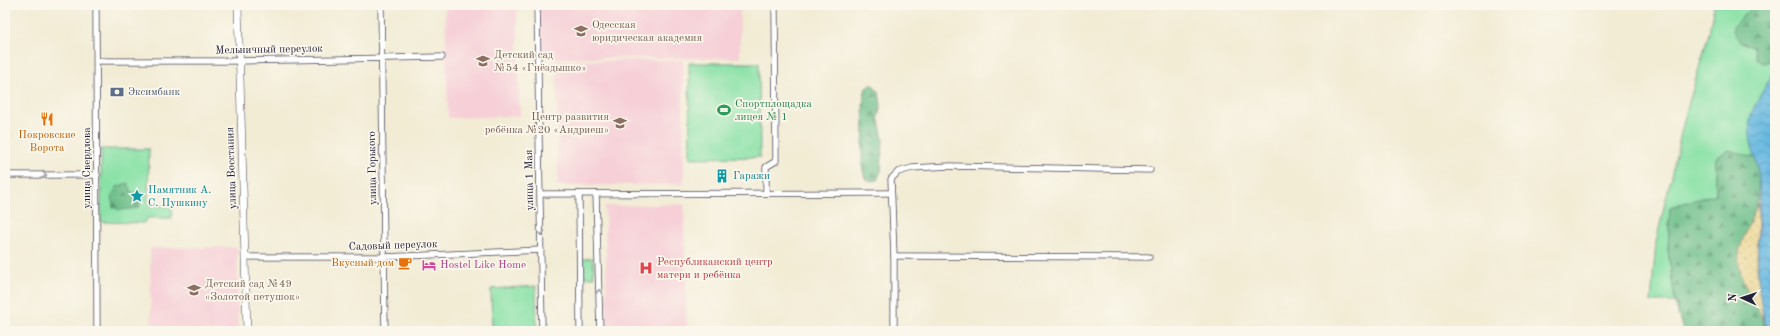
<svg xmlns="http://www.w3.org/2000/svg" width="1780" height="336" viewBox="0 0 1780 336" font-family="'Old Standard TT',serif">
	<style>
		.built { fill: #f6cfd7 }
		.green { fill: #88e1a6; stroke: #558270 }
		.forest { fill: url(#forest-firs); stroke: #487063 }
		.sand { fill: url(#sand-dots); stroke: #887e6c }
		.water { fill: url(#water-waves); stroke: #436c8e }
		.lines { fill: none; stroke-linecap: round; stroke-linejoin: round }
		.minor-casing { stroke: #414052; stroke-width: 7 }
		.tertiary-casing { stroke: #414052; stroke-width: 8 }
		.minor { stroke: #fff; stroke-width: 5.5 }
		.tertiary { stroke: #fff; stroke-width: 7 }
		.oneway { stroke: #9c9ca7 }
		.labels { text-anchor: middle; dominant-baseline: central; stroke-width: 3.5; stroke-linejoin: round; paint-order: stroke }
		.education-label { font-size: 11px; fill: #785e54; stroke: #fbf7ec; text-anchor: start }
		.street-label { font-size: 11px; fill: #22223b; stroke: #fbf7ec }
		.service-label { font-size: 11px; fill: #4e5e75; stroke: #fbf7ec; text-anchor: start }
		.leisure-label { font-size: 11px; fill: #27864d; stroke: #fbf7ec; text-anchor: start }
		.food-label { font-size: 11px; fill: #c56008; stroke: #fbf7ec }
		.culture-label { font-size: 11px; fill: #0d838f; stroke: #fbf7ec; text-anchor: start }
		.health-label { font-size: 11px; fill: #be3a42; stroke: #fbf7ec; text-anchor: start }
		.hotel-label { font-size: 11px; fill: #b23c85; stroke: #fbf7ec; text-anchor: start }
	</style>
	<defs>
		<pattern id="forest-firs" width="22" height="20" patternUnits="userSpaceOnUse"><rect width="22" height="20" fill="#6ebf8b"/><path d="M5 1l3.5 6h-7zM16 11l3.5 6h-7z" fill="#5a9b73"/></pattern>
		<pattern id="sand-dots" width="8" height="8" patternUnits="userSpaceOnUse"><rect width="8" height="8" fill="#eeda9e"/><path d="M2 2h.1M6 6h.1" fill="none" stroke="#ccbb89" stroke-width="1.8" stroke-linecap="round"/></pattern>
		<pattern id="water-waves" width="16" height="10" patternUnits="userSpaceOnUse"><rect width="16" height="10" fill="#64b7e0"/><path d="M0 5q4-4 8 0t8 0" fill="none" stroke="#5294b7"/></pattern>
	</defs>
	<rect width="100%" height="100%" fill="#fbf7ec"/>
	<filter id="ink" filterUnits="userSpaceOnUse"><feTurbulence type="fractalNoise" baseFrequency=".025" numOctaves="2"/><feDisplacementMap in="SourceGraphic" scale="8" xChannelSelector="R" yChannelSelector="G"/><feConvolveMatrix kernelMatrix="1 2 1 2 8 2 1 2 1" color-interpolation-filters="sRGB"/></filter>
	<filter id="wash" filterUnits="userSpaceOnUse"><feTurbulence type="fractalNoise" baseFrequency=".012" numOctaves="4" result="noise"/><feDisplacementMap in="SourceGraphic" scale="16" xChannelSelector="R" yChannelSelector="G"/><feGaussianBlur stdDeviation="0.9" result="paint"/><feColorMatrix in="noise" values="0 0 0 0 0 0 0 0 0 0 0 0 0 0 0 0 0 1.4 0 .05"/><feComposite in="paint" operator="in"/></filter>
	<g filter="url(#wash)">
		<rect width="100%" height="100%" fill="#f2ecd5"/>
		<g class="built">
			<path d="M 445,5 L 517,5 L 520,116 L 448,118 Z"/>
			<path d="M 537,5 L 740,5 L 740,58 L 538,58 Z"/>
			<path d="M 683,60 L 684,184 L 558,186 L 557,61 Z"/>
			<path d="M 684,204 L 687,331 L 607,331 L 605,206 Z"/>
			<path d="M 237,247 L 238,331 L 151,331 L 150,248 Z"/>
		</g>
		<g class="green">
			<path d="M 1714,5 L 1752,5 L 1750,10 L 1733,26 L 1754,47 L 1763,63 L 1775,59 C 1775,81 1757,95 1751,116 C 1748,130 1752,144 1756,158 L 1729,150 L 1716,158 L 1716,194 L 1670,207 L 1668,250 L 1675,302 L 1651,302 L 1656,242 L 1684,120 L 1709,33 Z"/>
			<path d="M 689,63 L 759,63 L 760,157 L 690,158 Z"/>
			<path d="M 101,149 L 149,149 L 148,205 L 172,206 L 172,218 L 148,218 L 144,223 L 101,222 Z"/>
			<path d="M 593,258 L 594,277 L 584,277 L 583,259 Z"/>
			<path d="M 536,286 L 537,331 L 492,331 L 491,289 Z"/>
		</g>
		<g class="forest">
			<path d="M 1752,5 L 1775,5 L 1775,59 L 1763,63 L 1756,58 L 1754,47 C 1744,46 1732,37 1733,26 L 1750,10 Z"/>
			<path d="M 872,84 L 879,92 L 881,106 L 878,117 L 883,139 L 881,171 L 877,180 L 871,181 L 866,180 C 859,164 863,147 864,131 C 864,114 861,105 866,88 Z"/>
			<path d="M 1729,150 L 1756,158 C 1764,198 1752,219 1739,254 L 1767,331 L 1683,331 L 1675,302 L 1668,250 L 1670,207 L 1716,194 L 1716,158 Z"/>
			<path d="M 128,183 L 132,193 L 136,193 L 139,196 L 140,206 L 138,208 L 120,210 L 113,207 L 112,196 L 117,187 Z"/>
		</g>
		<path class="sand" d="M 1758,202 L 1757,269 L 1764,321 C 1755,303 1736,276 1739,255 C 1740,242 1753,216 1758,202 Z"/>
		<path class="water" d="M 1775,70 L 1775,331 L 1767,331 C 1752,278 1760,235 1759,182 C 1759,162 1747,142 1750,122 C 1753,103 1766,87 1775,70 Z"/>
	</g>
	<g filter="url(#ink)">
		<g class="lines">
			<g class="minor-casing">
				<g id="minor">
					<path d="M 96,5 L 97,331"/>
					<path d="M 381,5 L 385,331"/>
					<path d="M 537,5 L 542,331"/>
					<path d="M 97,61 L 239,61 L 442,57"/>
					<path d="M 5,175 L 97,175"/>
					<path d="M 766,193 L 766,167 L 776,161 L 775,5"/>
					<path d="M 541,194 L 890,193"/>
					<path d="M 579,194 L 580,331"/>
					<path d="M 596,194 L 600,331"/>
					<path d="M 894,256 L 1149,257"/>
					<path d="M 245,257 L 384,257 L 541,250"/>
					<path d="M 894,331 L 894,256 L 891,179 L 898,172 L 912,168 L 950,166 L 1150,170"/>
				</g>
			</g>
			<g class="tertiary-casing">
				<path id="tertiary" d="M 238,5 L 247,331"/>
			</g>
			<use href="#minor" class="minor"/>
			<use href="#tertiary" class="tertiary"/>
		</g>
		<defs><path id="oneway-chevron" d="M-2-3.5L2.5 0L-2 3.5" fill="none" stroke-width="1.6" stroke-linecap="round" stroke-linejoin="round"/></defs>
		<g class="oneway">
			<use href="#oneway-chevron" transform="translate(44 175)"/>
			<use href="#oneway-chevron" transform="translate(541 233) rotate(90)"/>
			<use href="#oneway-chevron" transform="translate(599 292) rotate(-92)"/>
		</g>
	</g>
	<defs>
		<g id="university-bare" transform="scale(1.08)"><path d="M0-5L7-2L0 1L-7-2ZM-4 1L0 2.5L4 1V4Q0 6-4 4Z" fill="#8d6e63" stroke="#fbf7ec" stroke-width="2.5" paint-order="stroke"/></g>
		<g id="school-bare" transform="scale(1.08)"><path d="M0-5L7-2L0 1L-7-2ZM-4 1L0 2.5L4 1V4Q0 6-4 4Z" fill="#8d6e63" stroke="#fbf7ec" stroke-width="2.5" paint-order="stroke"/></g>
		<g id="bank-bare" transform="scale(1.08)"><path d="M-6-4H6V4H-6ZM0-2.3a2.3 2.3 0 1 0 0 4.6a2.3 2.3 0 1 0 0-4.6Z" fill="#5c6f8a" stroke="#fbf7ec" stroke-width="2.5" paint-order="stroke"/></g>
		<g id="stadium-bare" transform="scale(1.08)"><path d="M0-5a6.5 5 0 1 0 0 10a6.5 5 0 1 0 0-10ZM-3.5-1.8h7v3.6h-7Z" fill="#2e9e5b" stroke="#fbf7ec" stroke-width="2.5" paint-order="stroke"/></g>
		<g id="restaurant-bare" transform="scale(1.08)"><path d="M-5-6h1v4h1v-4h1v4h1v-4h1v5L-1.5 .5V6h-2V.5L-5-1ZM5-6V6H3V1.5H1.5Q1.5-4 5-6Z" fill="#e8710a" stroke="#fbf7ec" stroke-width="2.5" paint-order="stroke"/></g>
		<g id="building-bare" transform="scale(1.08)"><path d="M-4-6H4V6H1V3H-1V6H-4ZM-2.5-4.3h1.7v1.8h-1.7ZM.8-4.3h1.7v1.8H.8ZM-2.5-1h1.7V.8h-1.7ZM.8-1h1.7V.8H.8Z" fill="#0f9aa8" stroke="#fbf7ec" stroke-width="2.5" paint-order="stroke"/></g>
		<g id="sight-bare" transform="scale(1.08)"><path d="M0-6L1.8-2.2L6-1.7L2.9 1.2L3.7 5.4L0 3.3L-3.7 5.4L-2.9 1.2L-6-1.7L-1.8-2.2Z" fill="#0f9aa8" stroke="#fbf7ec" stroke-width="2.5" paint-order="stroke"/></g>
		<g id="cafe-bare" transform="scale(1.08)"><path d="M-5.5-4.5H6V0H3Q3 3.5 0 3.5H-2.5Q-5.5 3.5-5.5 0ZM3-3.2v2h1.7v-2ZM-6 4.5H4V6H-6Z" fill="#e8710a" stroke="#fbf7ec" stroke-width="2.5" paint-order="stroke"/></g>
		<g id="hotel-bare" transform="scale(1.08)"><path d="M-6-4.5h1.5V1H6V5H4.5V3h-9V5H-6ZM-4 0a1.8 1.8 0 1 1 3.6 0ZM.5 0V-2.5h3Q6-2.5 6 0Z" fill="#d1479c" stroke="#fbf7ec" stroke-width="2.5" paint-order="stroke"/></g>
		<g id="hospital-bare" transform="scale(1.08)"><path d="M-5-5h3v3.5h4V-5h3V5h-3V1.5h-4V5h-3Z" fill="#e0444e" stroke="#fbf7ec" stroke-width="2.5" paint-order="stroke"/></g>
	</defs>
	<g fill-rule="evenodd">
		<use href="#university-bare" x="581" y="31"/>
		<use href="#school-bare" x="483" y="61"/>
		<use href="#bank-bare" x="117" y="92"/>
		<use href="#stadium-bare" x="724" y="110"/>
		<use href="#restaurant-bare" x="47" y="119"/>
		<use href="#school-bare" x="620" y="123"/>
		<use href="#building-bare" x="722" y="176"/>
		<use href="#sight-bare" x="137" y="196"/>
		<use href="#cafe-bare" x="405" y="263"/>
		<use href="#hotel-bare" x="429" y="265"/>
		<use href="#hospital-bare" x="646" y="268"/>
		<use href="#school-bare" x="194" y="290"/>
	</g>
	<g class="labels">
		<g class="education-label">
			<text x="592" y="25">Одесская<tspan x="592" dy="13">юридическая академия</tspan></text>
			<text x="494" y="55">Детский сад<tspan x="494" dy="13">№54 «Гнёздышко»</tspan></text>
			<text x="609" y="117" text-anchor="end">Центр развития<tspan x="609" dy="13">ребёнка №20 «Андриеш»</tspan></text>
			<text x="205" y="284">Детский сад №49<tspan x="205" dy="13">«Золотой петушок»</tspan></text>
		</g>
		<g class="street-label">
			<text transform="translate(269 50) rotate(-1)">Мельничный переулок</text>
			<text transform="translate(87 168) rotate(-90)">улица Свердлова</text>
			<text transform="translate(232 168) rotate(-92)">улица Восстания</text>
			<text transform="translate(373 168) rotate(-91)">улица Горького</text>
			<text transform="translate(530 180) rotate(-91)">улица 1 Мая</text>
			<text transform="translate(393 246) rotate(-2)">Садовый переулок</text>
		</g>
		<g class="service-label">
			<text x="128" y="92">Эксимбанк</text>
		</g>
		<g class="leisure-label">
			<text x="735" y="104">Спортплощадка<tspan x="735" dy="13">лицея № 1</tspan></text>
		</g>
		<g class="food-label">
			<text x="47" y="135">Покровские<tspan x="47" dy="13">Ворота</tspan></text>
			<text x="394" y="263" text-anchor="end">Вкусный дом</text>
		</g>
		<g class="culture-label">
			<text x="733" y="176">Гаражи</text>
			<text x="148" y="190">Памятник А.<tspan x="148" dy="13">С. Пушкину</tspan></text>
		</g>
		<g class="health-label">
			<text x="657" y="262">Республиканский центр<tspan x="657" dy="13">матери и ребёнка</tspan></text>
		</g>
		<g class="hotel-label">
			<text x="440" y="265">Hostel Like Home</text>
		</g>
	</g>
	<rect width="1780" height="336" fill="none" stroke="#fbf7ec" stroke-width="20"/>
	<g transform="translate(1742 298) rotate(273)" stroke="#fbf7ec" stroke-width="3" paint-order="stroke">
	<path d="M0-3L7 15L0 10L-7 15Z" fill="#22223b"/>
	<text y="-6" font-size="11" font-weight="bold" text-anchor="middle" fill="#22223b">N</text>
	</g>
</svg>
